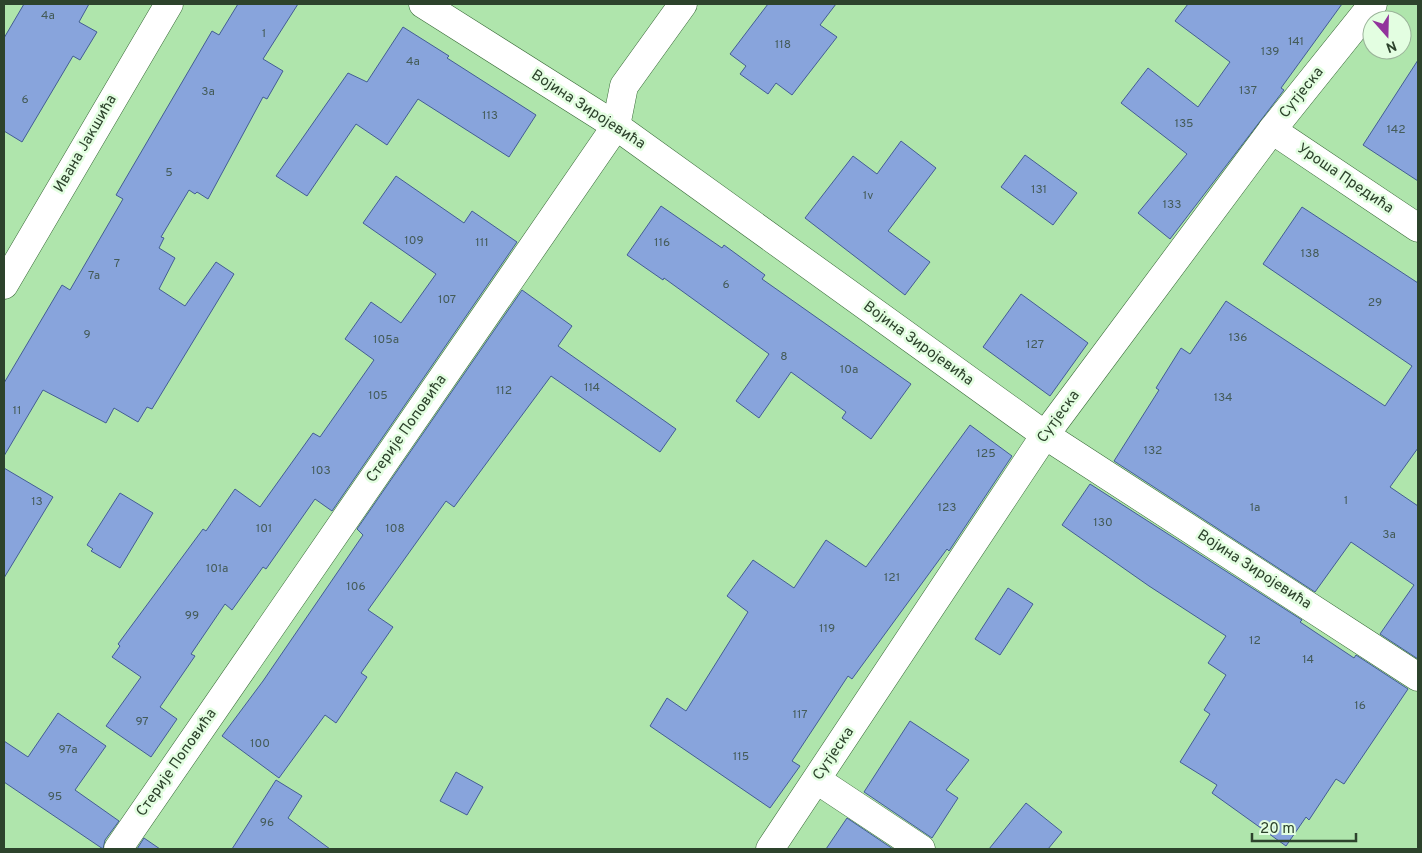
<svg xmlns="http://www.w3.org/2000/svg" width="1422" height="853" viewBox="0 0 1422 853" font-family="Overpass,sans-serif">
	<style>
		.building { fill: #88a4dc; stroke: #435d94 }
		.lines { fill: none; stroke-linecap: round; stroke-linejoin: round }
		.minor-casing { stroke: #386937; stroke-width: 29 }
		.minor { stroke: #fff; stroke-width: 28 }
		.labels { text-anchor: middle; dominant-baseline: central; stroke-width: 5; stroke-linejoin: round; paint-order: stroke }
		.number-label { font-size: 12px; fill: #445b58 }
		.street-label { font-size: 15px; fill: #2d432c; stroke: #e3fee1 }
	</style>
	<rect width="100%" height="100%" fill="#afe5ac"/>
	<g class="building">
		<path d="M 24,4 L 89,4 L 79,22 L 97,32 L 80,60 L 73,56 L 22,142 L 4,131 L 4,38 Z"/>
		<path d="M 238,4 L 298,4 L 263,59 L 283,71 L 267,99 L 263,97 L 208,199 L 197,192 L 195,194 L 189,190 L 161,237 L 164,238 L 159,248 L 175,258 L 159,289 L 185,306 L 216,262 L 234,274 L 152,409 L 147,407 L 138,422 L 114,408 L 106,423 L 43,390 L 4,456 L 4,383 L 62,285 L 70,290 L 123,199 L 116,195 L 212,31 L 219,35 Z"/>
		<path d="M 768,4 L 836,4 L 820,25 L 837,37 L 792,95 L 776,83 L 768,94 L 740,74 L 746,66 L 730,54 Z"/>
		<path d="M 1188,4 L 1342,4 L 1281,88 L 1284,90 L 1170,239 L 1138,213 L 1187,154 L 1121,103 L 1148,68 L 1198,107 L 1230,62 L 1175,21 Z"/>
		<path d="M 403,27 L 449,56 L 447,58 L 536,115 L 509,157 L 418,99 L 387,145 L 356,124 L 307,196 L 276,176 L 348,73 L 367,82 Z"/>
		<path d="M 1418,60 L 1418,181 L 1363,145 Z"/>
		<path d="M 901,141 L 936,168 L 888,231 L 930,262 L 905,295 L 805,218 L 853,156 L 877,174 Z"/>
		<path d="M 1025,155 L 1077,193 L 1053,225 L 1001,187 Z"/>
		<path d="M 396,176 L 464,223 L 472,211 L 517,242 L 332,511 L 315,499 L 266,569 L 263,567 L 232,610 L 225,604 L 191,654 L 195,656 L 160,707 L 177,719 L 151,757 L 106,726 L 141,677 L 112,657 L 120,646 L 118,644 L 203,529 L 206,531 L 235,489 L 260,507 L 313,433 L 320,437 L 374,360 L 345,339 L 371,302 L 401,323 L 436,274 L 363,223 Z"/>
		<path d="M 661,206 L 722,248 L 724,245 L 765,275 L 762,279 L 911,384 L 871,439 L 842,418 L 846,412 L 791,372 L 759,418 L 736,401 L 769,354 L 664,278 L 663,280 L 627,255 Z"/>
		<path d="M 1302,207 L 1418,283 L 1418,448 L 1390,487 L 1418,506 L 1418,659 L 1380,634 L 1414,585 L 1351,542 L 1315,592 L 1114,461 L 1159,390 L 1156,388 L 1181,348 L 1190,354 L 1226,301 L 1385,406 L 1412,366 L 1263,264 Z"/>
		<path d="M 522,290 L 572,326 L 558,346 L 676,429 L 660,452 L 551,376 L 454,507 L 446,501 L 368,610 L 393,627 L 361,673 L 367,677 L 336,723 L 325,715 L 279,778 L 222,736 L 263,681 L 363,535 L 357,529 Z"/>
		<path d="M 1021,294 L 1088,343 L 1050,396 L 983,347 Z"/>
		<path d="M 970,425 L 1012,456 L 949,551 L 947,549 L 852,679 L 848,676 L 792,761 L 800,766 L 770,808 L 650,726 L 667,698 L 686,711 L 748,612 L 727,596 L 753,560 L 794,588 L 826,540 L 866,567 Z"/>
		<path d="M 4,468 L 53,497 L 4,578 Z"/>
		<path d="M 1090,484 L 1302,620 L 1300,622 L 1354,658 L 1356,655 L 1408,689 L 1344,784 L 1336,779 L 1309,820 L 1306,817 L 1286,846 L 1212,793 L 1217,785 L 1180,762 L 1210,714 L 1204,710 L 1226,675 L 1208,663 L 1226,636 L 1149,586 L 1062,525 Z"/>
		<path d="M 120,493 L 153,513 L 120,568 L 91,551 L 93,549 L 87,545 Z"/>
		<path d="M 1008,588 L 1033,604 L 1000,655 L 975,639 Z"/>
		<path d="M 58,713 L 106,746 L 75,790 L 119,821 L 105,840 L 103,849 L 4,782 L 4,741 L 28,757 Z"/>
		<path d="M 910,721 L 969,760 L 946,790 L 958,798 L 932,838 L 864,792 Z"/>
		<path d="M 456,772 L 483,787 L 467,815 L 440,801 Z"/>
		<path d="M 276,780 L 302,796 L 288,818 L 330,849 L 232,849 Z"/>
		<path d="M 1026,803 L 1062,832 L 1048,849 L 989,849 Z"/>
		<path d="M 847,818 L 893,849 L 826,849 Z"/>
		<path d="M 144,838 L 160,849 L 137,849 Z"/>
	</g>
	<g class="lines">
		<g class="minor-casing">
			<g id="minor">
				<path d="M 423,4 L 616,126 L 1045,435 L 1418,677"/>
				<path d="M 1272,130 L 1418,228"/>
				<path d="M 4,285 L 169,4"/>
				<path d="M 817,780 L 921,849"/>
				<path d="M 118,849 L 616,126 L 624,86 L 683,4"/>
				<path d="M 770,849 L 1045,435 L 1272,130 L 1373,4"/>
			</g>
		</g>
		<use href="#minor" class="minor"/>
	</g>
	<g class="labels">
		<g class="number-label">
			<text x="48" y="16">4a</text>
			<text x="264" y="34">1</text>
			<text x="1296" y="42">141</text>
			<text x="783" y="45">118</text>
			<text x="1270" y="52">139</text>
			<text x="413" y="62">4a</text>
			<text x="1248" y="91">137</text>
			<text x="208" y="92">3a</text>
			<text x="25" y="100">6</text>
			<text x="490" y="116">113</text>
			<text x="1184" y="124">135</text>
			<text x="1396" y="130">142</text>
			<text x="169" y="173">5</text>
			<text x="1039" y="190">131</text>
			<text x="868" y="196">1v</text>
			<text x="1172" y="205">133</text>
			<text x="414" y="241">109</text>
			<text x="482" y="243">111</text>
			<text x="662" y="243">116</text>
			<text x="1310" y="254">138</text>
			<text x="117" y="264">7</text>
			<text x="94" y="276">7a</text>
			<text x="726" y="285">6</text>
			<text x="447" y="300">107</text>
			<text x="1375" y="303">29</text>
			<text x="87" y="335">9</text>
			<text x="1238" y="338">136</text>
			<text x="386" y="340">105a</text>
			<text x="1035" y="345">127</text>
			<text x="784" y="357">8</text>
			<text x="849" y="370">10a</text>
			<text x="592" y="388">114</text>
			<text x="504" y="391">112</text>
			<text x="378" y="396">105</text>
			<text x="1223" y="398">134</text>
			<text x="17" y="411">11</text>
			<text x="1153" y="451">132</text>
			<text x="986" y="454">125</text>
			<text x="321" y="471">103</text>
			<text x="1346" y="501">1</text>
			<text x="37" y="502">13</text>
			<text x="947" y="508">123</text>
			<text x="1255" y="508">1a</text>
			<text x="1103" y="523">130</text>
			<text x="264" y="529">101</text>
			<text x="395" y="529">108</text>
			<text x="1389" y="535">3a</text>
			<text x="217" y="569">101a</text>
			<text x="892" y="578">121</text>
			<text x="356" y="587">106</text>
			<text x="192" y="616">99</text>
			<text x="827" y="629">119</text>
			<text x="1255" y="641">12</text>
			<text x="1308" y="660">14</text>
			<text x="1360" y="706">16</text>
			<text x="800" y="715">117</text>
			<text x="142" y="722">97</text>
			<text x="260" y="744">100</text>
			<text x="68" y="750">97a</text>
			<text x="741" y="757">115</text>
			<text x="55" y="797">95</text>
			<text x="267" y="823">96</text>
		</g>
		<g class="street-label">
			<text transform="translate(1302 93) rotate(-51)">Сутјеска</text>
			<text transform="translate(588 110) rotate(33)">Војина Зиројевића</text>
			<text transform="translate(86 144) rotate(-60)">Ивана Јакшића</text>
			<text transform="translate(1345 179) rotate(34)">Уроша Предића</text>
			<text transform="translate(918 344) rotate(36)">Војина Зиројевића</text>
			<text transform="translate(1059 417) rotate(-54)">Сутјеска</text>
			<text transform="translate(407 429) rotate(-55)">Стерије Поповића</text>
			<text transform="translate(1254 570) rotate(33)">Војина Зиројевића</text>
			<text transform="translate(834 754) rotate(-56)">Сутјеска</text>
			<text transform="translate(177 763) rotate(-55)">Стерије Поповића</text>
		</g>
	</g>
	<rect width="1422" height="853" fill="none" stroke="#2d432c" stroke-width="10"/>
	<g transform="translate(1387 35) rotate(160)"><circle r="24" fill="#e3fee1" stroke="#9ab399"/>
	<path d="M0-4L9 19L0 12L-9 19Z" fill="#92339c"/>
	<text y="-8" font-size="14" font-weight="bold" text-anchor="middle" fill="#2d432c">N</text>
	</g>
	<path d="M1252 833v8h104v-8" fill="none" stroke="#2d432c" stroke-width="2.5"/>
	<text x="1260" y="833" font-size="15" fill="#2d432c" stroke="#e3fee1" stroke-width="4" paint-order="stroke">20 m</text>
</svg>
